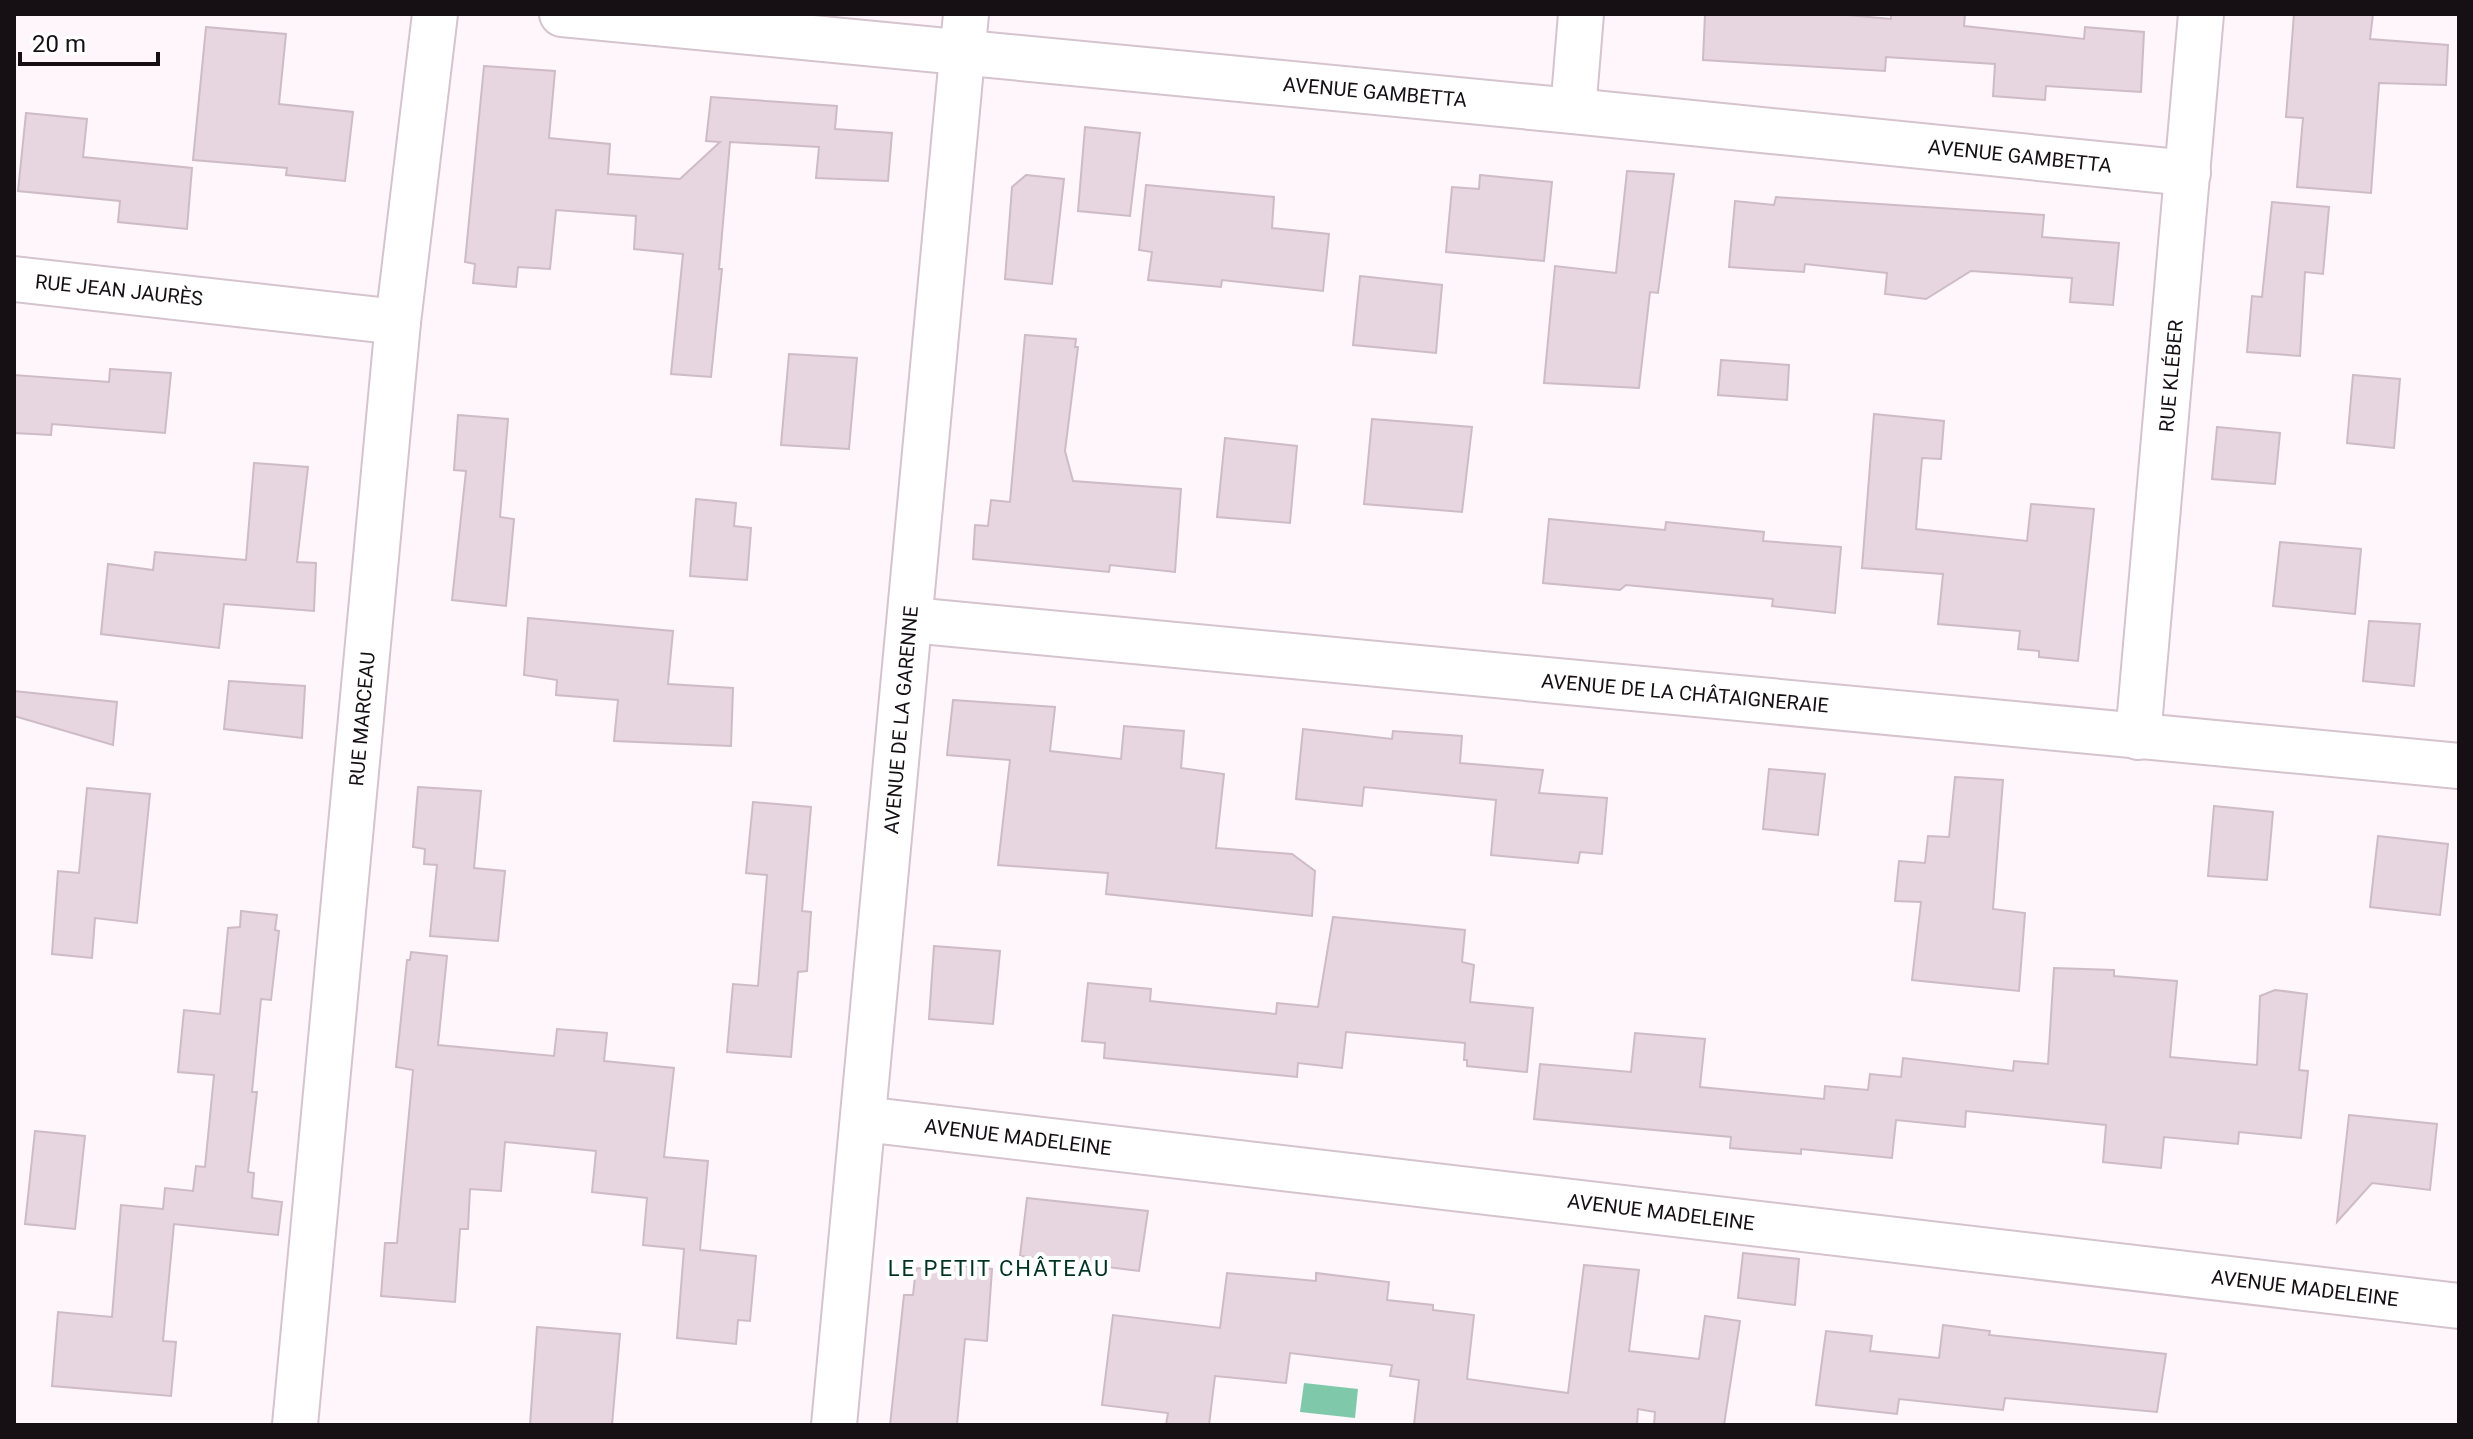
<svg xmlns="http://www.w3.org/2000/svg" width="2473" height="1439" viewBox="0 0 2473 1439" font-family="Roboto,sans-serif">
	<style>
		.water { fill: #7fc9aa }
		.building { fill: #e7d5e0; stroke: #cebbc6; stroke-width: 2 }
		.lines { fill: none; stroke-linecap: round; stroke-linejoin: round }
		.minor-casing { stroke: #d5c3ce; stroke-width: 48 }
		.minor { stroke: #fff; stroke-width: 44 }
		.labels { text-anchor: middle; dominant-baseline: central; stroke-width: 8; stroke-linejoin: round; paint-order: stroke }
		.street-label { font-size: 20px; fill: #161014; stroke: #fff }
		.neighbourhood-label { font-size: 22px; letter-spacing: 2px; fill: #003323; stroke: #fff }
	</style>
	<rect width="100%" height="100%" fill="#fef6fa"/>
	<path class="water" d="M 1304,1383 L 1358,1389 L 1355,1418 L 1300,1412 Z"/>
	<g class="building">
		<path d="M 1705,14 L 1836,14 L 1891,19 L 1891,14 L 1965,14 L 1964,26 L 2084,39 L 2085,27 L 2144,32 L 2141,92 L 2046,86 L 2045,100 L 1993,96 L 1995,64 L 1886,57 L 1885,71 L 1703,60 Z"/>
		<path d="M 2294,14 L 2373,14 L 2370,39 L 2448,45 L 2446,85 L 2379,83 L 2371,193 L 2297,187 L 2303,118 L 2286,117 Z"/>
		<path d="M 206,27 L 286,34 L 279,104 L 353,112 L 345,181 L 286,175 L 287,168 L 193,160 Z"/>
		<path d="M 484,66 L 555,71 L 549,138 L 610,144 L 608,174 L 680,179 L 720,142 L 706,141 L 711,97 L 837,106 L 835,129 L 892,133 L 888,181 L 816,178 L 819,147 L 730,142 L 719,269 L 722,269 L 711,377 L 671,374 L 683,254 L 634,249 L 636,216 L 556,210 L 550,269 L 518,267 L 516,287 L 473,283 L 475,264 L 465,262 Z"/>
		<path d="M 26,113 L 87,119 L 83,157 L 192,168 L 187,229 L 118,222 L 120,201 L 18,191 Z"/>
		<path d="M 1085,127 L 1140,133 L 1130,216 L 1078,211 Z"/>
		<path d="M 1627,171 L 1674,174 L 1658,293 L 1650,292 L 1639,388 L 1544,383 L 1555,266 L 1616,273 Z"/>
		<path d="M 1026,175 L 1064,179 L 1052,284 L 1005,279 L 1012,187 Z"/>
		<path d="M 1480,175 L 1552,182 L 1544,261 L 1446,252 L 1452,187 L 1479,189 Z"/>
		<path d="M 1146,185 L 1274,197 L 1272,228 L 1329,234 L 1323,291 L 1222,280 L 1221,287 L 1148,280 L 1152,252 L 1139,250 Z"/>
		<path d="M 1776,197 L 2044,215 L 2042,237 L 2119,243 L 2113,305 L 2070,302 L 2072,278 L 1971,271 L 1926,299 L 1885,294 L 1887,273 L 1805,264 L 1804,272 L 1729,267 L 1735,201 L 1774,205 Z"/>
		<path d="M 2272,202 L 2329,207 L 2323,274 L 2305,272 L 2300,356 L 2247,352 L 2252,296 L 2262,297 Z"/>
		<path d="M 1360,276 L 1442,285 L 1436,353 L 1353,345 Z"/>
		<path d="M 1025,335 L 1076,339 L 1075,347 L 1078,347 L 1065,451 L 1073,481 L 1181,489 L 1175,572 L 1110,565 L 1109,572 L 973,559 L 975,525 L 988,526 L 991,500 L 1010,502 Z"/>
		<path d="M 789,354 L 857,358 L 849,449 L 781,445 Z"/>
		<path d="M 1721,360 L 1789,365 L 1787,400 L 1718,395 Z"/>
		<path d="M 110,369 L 171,373 L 165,433 L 52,424 L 51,435 L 14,433 L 14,375 L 109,382 Z"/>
		<path d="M 2353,375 L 2400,379 L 2394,448 L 2347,443 Z"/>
		<path d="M 1874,414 L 1944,421 L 1941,459 L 1922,458 L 1916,529 L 2027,541 L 2031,504 L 2094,509 L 2078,661 L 2039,657 L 2039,651 L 2018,649 L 2020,631 L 1938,624 L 1943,574 L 1862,568 Z"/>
		<path d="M 458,415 L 508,419 L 500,517 L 514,519 L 506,606 L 452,600 L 466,471 L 454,470 Z"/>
		<path d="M 1372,419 L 1472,427 L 1462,512 L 1364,504 Z"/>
		<path d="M 2217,427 L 2280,433 L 2275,484 L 2212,479 Z"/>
		<path d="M 1225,438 L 1297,446 L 1290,523 L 1217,517 Z"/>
		<path d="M 254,463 L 308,467 L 297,562 L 316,563 L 314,611 L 224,604 L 219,648 L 101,634 L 108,564 L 153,570 L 155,552 L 246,560 Z"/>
		<path d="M 696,499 L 736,503 L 734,526 L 751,528 L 747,580 L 690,576 Z"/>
		<path d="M 1549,519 L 1665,530 L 1666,522 L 1764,532 L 1763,541 L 1841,547 L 1835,613 L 1772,606 L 1773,599 L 1626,585 L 1620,590 L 1543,583 Z"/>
		<path d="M 2280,542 L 2361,549 L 2355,614 L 2273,606 Z"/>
		<path d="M 528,618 L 673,631 L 668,684 L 733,688 L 731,746 L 614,741 L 618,700 L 556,695 L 557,680 L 524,675 Z"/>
		<path d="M 2369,621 L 2420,624 L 2414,686 L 2363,681 Z"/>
		<path d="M 229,681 L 305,686 L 302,738 L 224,729 Z"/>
		<path d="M 14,691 L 117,702 L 113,745 L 14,716 Z"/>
		<path d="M 953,700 L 1055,707 L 1050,751 L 1121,759 L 1124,726 L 1184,731 L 1181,768 L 1224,774 L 1216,848 L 1292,854 L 1315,871 L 1312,916 L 1106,894 L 1108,873 L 998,865 L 1010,760 L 947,755 Z"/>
		<path d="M 1303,729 L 1392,739 L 1393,731 L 1462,736 L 1460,763 L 1543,770 L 1539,793 L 1607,798 L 1602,854 L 1580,852 L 1578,863 L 1491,855 L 1496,800 L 1364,787 L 1362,806 L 1296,799 Z"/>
		<path d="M 1769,769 L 1825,774 L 1818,835 L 1763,829 Z"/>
		<path d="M 1955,777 L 2003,780 L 1993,909 L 2025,913 L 2019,991 L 1912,980 L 1921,902 L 1895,901 L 1899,861 L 1925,863 L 1928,836 L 1949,837 Z"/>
		<path d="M 418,787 L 481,791 L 474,868 L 505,871 L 498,941 L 430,936 L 437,865 L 424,864 L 425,849 L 413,847 Z"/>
		<path d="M 87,788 L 150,794 L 137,923 L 95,918 L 92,958 L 52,954 L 58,871 L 79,873 Z"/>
		<path d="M 753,802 L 811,807 L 802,911 L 811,912 L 807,971 L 798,972 L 791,1057 L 727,1052 L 733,984 L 758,986 L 767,875 L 746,873 Z"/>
		<path d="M 2214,806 L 2273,812 L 2267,880 L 2208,876 Z"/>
		<path d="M 2378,836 L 2448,844 L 2440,915 L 2370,907 Z"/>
		<path d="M 241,911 L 277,915 L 275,930 L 279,931 L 271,1000 L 261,999 L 252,1092 L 257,1092 L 248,1172 L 254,1173 L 252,1198 L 282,1202 L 278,1235 L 174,1224 L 163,1341 L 176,1342 L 171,1396 L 52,1386 L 58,1312 L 112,1317 L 121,1205 L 163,1209 L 165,1188 L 193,1191 L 196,1166 L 205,1167 L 214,1075 L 178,1072 L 184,1010 L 220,1014 L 228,928 L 240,927 Z"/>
		<path d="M 1333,917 L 1465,930 L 1462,962 L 1474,965 L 1470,1002 L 1533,1008 L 1527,1072 L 1467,1066 L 1467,1060 L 1464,1060 L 1465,1043 L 1346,1032 L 1342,1068 L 1298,1063 L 1297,1077 L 1104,1058 L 1105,1043 L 1082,1041 L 1088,983 L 1151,989 L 1150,1001 L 1276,1014 L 1277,1003 L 1318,1007 Z"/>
		<path d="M 934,946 L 1000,951 L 993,1024 L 929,1019 Z"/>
		<path d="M 411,952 L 447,956 L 438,1045 L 554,1056 L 557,1029 L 607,1033 L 604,1061 L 674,1068 L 664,1157 L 708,1161 L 700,1250 L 756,1256 L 750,1321 L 738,1320 L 736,1344 L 677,1338 L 684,1249 L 643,1245 L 647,1198 L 592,1192 L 596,1151 L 505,1142 L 501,1191 L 470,1189 L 468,1229 L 460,1229 L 455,1302 L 381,1296 L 385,1243 L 397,1243 L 413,1070 L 396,1067 L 407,960 L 410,960 Z"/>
		<path d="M 2054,968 L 2114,970 L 2114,976 L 2177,981 L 2170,1057 L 2257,1065 L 2260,996 L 2275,990 L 2307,994 L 2299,1070 L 2308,1071 L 2301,1138 L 2239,1132 L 2238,1144 L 2164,1137 L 2161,1168 L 2103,1162 L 2106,1125 L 1966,1111 L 1965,1127 L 1896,1120 L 1892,1158 L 1801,1149 L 1801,1154 L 1730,1148 L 1731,1137 L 1534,1119 L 1540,1064 L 1631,1072 L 1635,1033 L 1705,1039 L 1700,1087 L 1824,1099 L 1825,1086 L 1868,1090 L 1870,1074 L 1901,1077 L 1903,1058 L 2013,1071 L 2014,1061 L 2048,1064 Z"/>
		<path d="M 2349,1115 L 2437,1124 L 2430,1190 L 2372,1183 L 2337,1222 Z"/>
		<path d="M 35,1131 L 85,1136 L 75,1229 L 25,1224 Z"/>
		<path d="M 1027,1198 L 1148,1211 L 1139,1271 L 1020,1256 Z"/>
		<path d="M 1743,1253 L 1799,1259 L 1795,1305 L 1738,1298 Z"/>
		<path d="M 941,1264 L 992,1269 L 987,1341 L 965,1339 L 957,1425 L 890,1425 L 904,1295 L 913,1295 L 916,1268 L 940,1270 Z"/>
		<path d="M 1584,1265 L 1639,1270 L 1629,1351 L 1699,1359 L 1705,1316 L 1740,1321 L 1724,1425 L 1654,1425 L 1655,1412 L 1638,1409 L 1637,1425 L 1414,1425 L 1419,1380 L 1390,1376 L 1392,1365 L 1290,1353 L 1286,1383 L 1215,1376 L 1209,1425 L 1166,1425 L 1168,1413 L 1102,1405 L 1113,1315 L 1220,1328 L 1227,1273 L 1316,1281 L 1316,1273 L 1389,1282 L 1387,1300 L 1433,1305 L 1433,1310 L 1474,1315 L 1467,1379 L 1568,1393 Z"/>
		<path d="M 1943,1325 L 1990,1331 L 1989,1335 L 2166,1354 L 2157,1412 L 2005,1398 L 2003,1410 L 1899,1399 L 1897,1414 L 1816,1405 L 1826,1331 L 1872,1336 L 1870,1351 L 1939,1358 Z"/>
		<path d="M 537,1327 L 620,1334 L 612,1425 L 530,1425 Z"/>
	</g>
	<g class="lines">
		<g class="minor-casing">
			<g id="minor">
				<path d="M 562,14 L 1573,111 L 2188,173"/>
				<path d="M 1573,111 L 1581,14"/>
				<path d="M 14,279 L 398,322"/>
				<path d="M 911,620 L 2459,766"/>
				<path d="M 2138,737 L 2201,14"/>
				<path d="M 863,1119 L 2459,1306"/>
				<path d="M 295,1425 L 398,322 L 435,14"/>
				<path d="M 834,1425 L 966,14"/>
			</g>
		</g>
		<use href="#minor" class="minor"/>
	</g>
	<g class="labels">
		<g class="street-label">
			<text transform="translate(1375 92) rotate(5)">AVENUE GAMBETTA</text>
			<text transform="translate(2020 156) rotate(6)">AVENUE GAMBETTA</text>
			<text transform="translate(119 290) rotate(6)">RUE JEAN JAURÈS</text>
			<text transform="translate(2171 376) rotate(-85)">RUE KLÉBER</text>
			<text transform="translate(1685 693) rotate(5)">AVENUE DE LA CHÂTAIGNERAIE</text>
			<text transform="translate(362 719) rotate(-85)">RUE MARCEAU</text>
			<text transform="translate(901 720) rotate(-85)">AVENUE DE LA GARENNE</text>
			<text transform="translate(1018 1137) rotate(7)">AVENUE MADELEINE</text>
			<text transform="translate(1661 1212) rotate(7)">AVENUE MADELEINE</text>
			<text transform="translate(2305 1288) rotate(7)">AVENUE MADELEINE</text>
		</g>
		<g class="neighbourhood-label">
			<text x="999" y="1268">LE PETIT CHÂTEAU</text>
		</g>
	</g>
	<rect width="2473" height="1439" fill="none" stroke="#161014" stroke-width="32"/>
	<path d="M20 52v12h138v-12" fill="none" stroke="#161014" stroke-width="4"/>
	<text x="32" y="52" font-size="24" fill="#161014" stroke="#ffffff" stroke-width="6" paint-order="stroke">20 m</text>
</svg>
